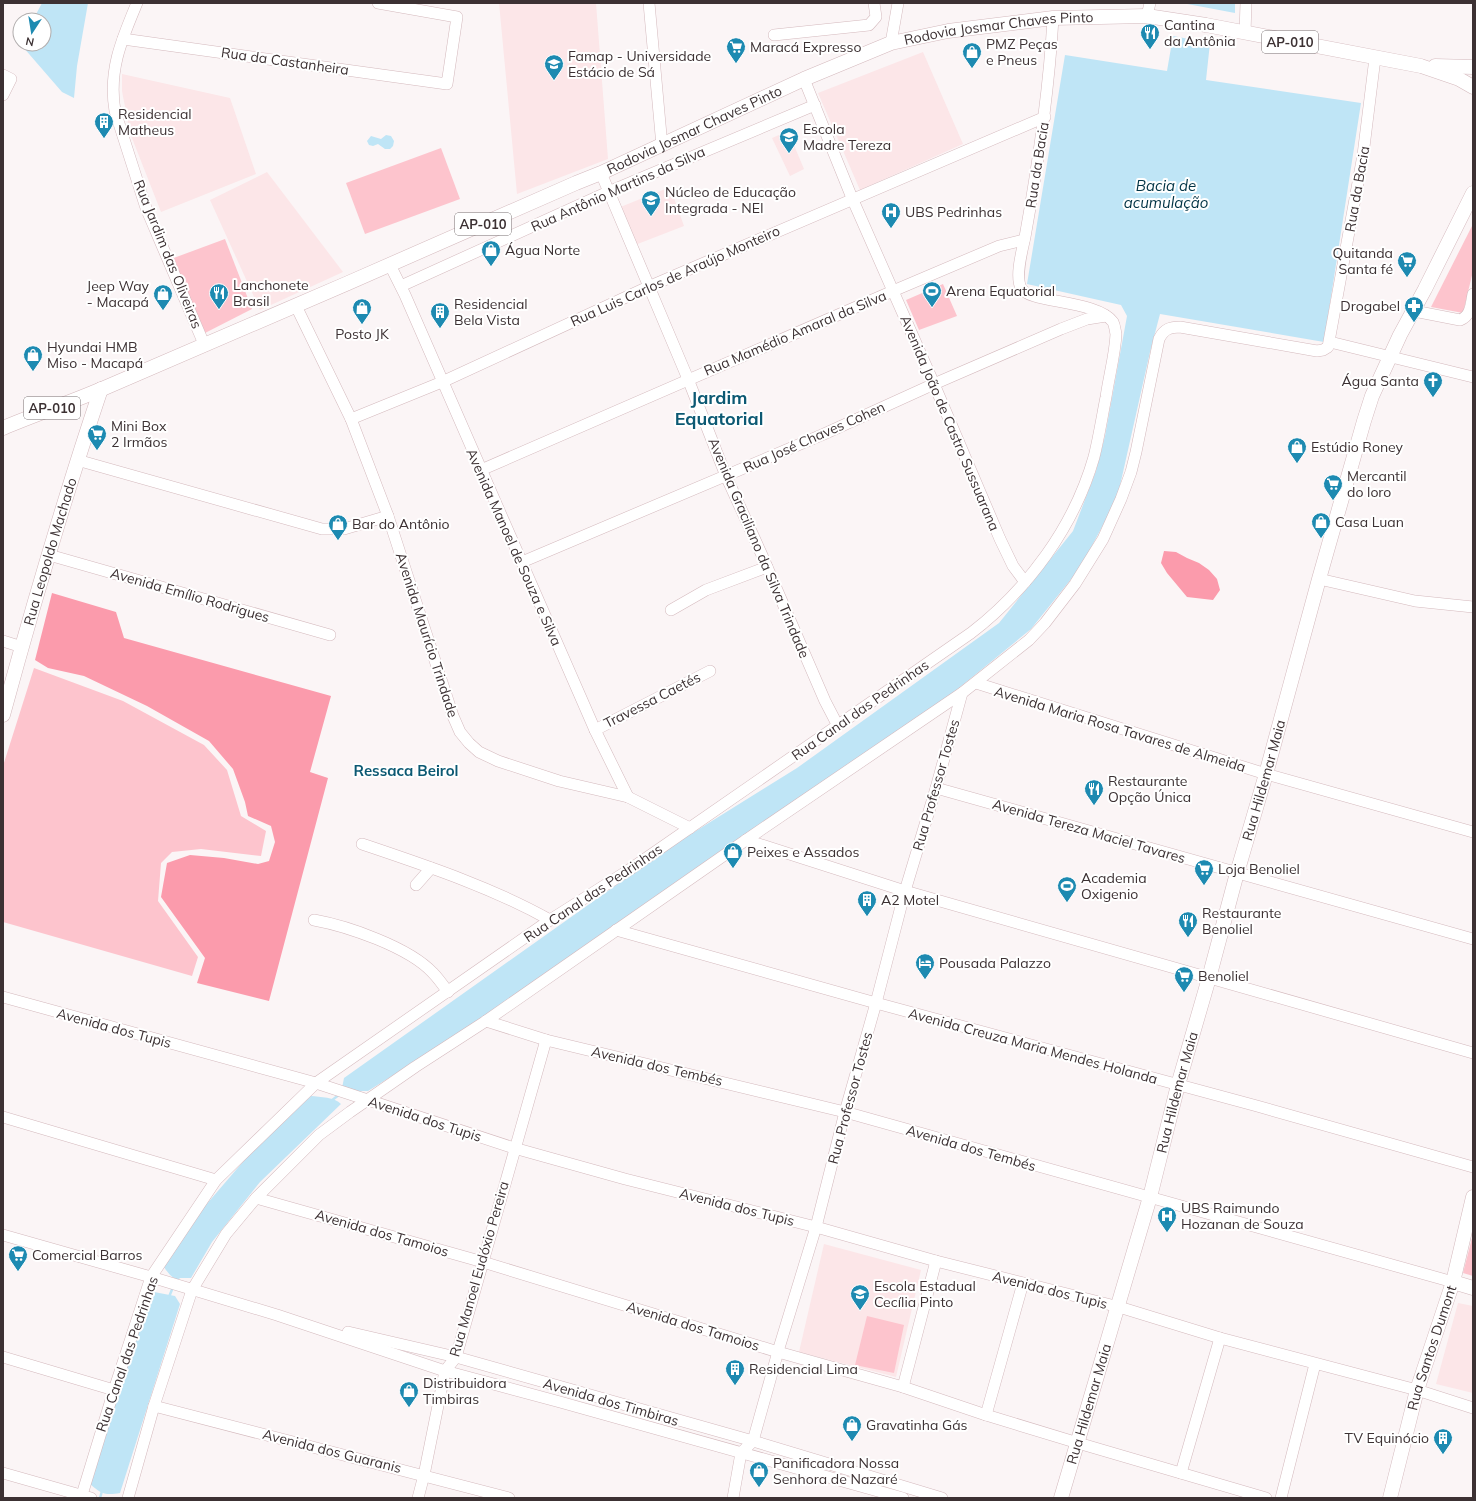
<svg xmlns="http://www.w3.org/2000/svg" width="1476" height="1501" viewBox="0 0 1476 1501" font-family="Mulish,sans-serif">
	<style>
		.built { fill: #fce6e8 }
		.green { fill: #fdc4cd }
		.forest { fill: #fb9bac }
		.water { fill: #bfe5f6 }
		.lines { fill: none; stroke-linecap: round; stroke-linejoin: round }
		.stream { stroke: #bfe5f6; stroke-width: 2.5 }
		.minor-casing { stroke: #d4b9bd; stroke-width: 12 }
		.major-casing { stroke: #d4b9bd; stroke-width: 15 }
		.minor { stroke: #fff; stroke-width: 11 }
		.major { stroke: #fff; stroke-width: 14 }
		.labels { text-anchor: middle; dominant-baseline: central; stroke-width: 4; stroke-linejoin: round; paint-order: stroke }
		.shield { fill: #fff; stroke: #766f70; stroke-width: 1 }
		.shield-label { font-size: 13px; font-weight: bold; fill: #3c3133 }
		.poi-label { font-size: 14px; fill: #3c3133; stroke: #fff; text-anchor: start }
		.street-label { font-size: 14px; fill: #3c3133; stroke: #fff }
		.water-label { font-size: 15px; font-style: italic; fill: #013345; stroke: #fff }
		.neighbourhood-label { font-size: 15px; font-weight: bold; fill: #0c5973; stroke: #fff }
		.district-label { font-size: 18px; font-weight: bold; fill: #0c5973; stroke: #fff }
	</style>
	<rect width="100%" height="100%" fill="#fbf5f6"/>
	<g class="built">
		<path d="M 499,3 L 596,3 L 608,159 L 517,194 Z"/>
		<path d="M 923,52 L 963,144 L 860,190 L 818,93 Z"/>
		<path d="M 122,74 L 230,98 L 256,174 L 161,212 L 130,133 L 122,91 Z"/>
		<path d="M 788,131 L 804,169 L 790,176 L 772,138 Z"/>
		<path d="M 267,172 L 343,272 L 260,310 L 210,200 Z"/>
		<path d="M 670,187 L 684,226 L 635,245 L 618,208 Z"/>
		<path d="M 824,1244 L 921,1270 L 896,1377 L 799,1352 Z"/>
		<path d="M 1458,1303 L 1473,1306 L 1473,1393 L 1436,1384 Z"/>
	</g>
	<g class="green">
		<path d="M 441,148 L 460,199 L 365,234 L 346,183 Z"/>
		<path d="M 1473,224 L 1473,271 L 1463,313 L 1431,307 Z"/>
		<path d="M 225,239 L 252,309 L 205,333 L 171,259 Z"/>
		<path d="M 943,284 L 957,316 L 919,330 L 906,300 Z"/>
		<path d="M 34,668 L 123,701 L 204,745 L 227,770 L 241,816 L 266,831 L 261,856 L 201,849 L 172,852 L 161,863 L 158,901 L 198,957 L 192,976 L 3,922 L 3,766 Z"/>
		<path d="M 1473,1234 L 1473,1276 L 1463,1273 Z"/>
		<path d="M 867,1316 L 904,1325 L 894,1373 L 855,1365 Z"/>
	</g>
	<g class="forest">
		<path d="M 1164,551 L 1176,552 L 1187,558 L 1199,563 L 1209,570 L 1217,579 L 1220,590 L 1213,600 L 1187,597 L 1167,573 L 1161,563 Z"/>
		<path d="M 52,593 L 116,612 L 124,638 L 331,696 L 310,772 L 328,778 L 269,1001 L 197,983 L 205,958 L 161,897 L 167,863 L 190,855 L 224,858 L 258,864 L 269,861 L 275,842 L 271,826 L 248,816 L 245,802 L 233,769 L 209,741 L 147,706 L 84,676 L 48,668 L 35,660 Z"/>
	</g>
	<g class="water">
		<path d="M 42,3 L 88,3 L 77,66 L 74,98 L 62,92 L 23,47 L 24,44 L 44,44 L 44,20 L 33,20 Z"/>
		<path d="M 1182,3 L 1235,3 L 1235,13 Z"/>
		<path d="M 1173,36 L 1210,43 L 1206,80 L 1361,103 L 1324,342 L 1160,314 L 1150,352 L 1117,499 L 1080,568 L 1031,629 L 954,692 L 577,954 L 495,1008 L 475,1024 L 368,1091 L 361,1091 L 359,1092 L 342,1088 L 344,1078 L 667,849 L 797,768 L 999,623 L 1073,531 L 1096,471 L 1105,436 L 1127,316 L 1121,305 L 1027,284 L 1065,55 L 1167,71 Z"/>
		<path d="M 386,135 L 391,136 L 394,141 L 393,146 L 390,149 L 385,149 L 378,144 L 373,146 L 369,145 L 367,141 L 371,136 L 381,139 Z"/>
		<path d="M 311,1096 C 320,1097 335,1097 341,1104 L 260,1182 L 212,1242 L 191,1278 L 180,1278 L 178,1280 C 171,1277 168,1273 164,1267 L 205,1206 L 254,1149 Z"/>
		<path d="M 154,1292 L 175,1296 L 180,1304 L 120,1493 C 104,1496 100,1493 88,1482 L 147,1297 Z"/>
	</g>
	<g class="lines">
		<g class="stream">
			<path d="M 331,1101 L 340,1094"/>
			<path d="M 169,1297 L 173,1287"/>
			<path d="M 100,1498 L 102,1491"/>
		</g>
		<g class="minor-casing">
			<g id="minor">
				<path d="M 137,3 C 122,39 108,70 115,111 L 146,208 L 204,344"/>
				<path d="M 649,3 L 662,146"/>
				<path d="M 1147,16 L 1150,3"/>
				<path d="M 1245,33 L 1246,3"/>
				<path d="M 774,35 L 869,25 L 876,17 L 874,3"/>
				<path d="M 123,39 L 447,84 L 457,17 L 378,3"/>
				<path d="M 891,43 L 898,3"/>
				<path d="M 3,75 L 11,79 L 3,95"/>
				<path d="M 804,79 L 852,198 L 934,384 L 1000,539 L 1013,566 L 1025,582"/>
				<path d="M 601,173 L 688,379 L 726,476 L 761,553 L 825,701 L 838,726"/>
				<path d="M 390,265 L 405,295 L 595,730 L 628,797"/>
				<path d="M 401,286 L 608,192 L 815,105"/>
				<path d="M 296,306 L 351,419 L 388,516 L 453,716 L 460,732 L 469,743 L 479,752 L 498,761 L 559,781 L 628,797 L 690,828"/>
				<path d="M 1414,311 L 1460,320 C 1471,316 1471,304 1473,294"/>
				<path d="M 1330,342 L 1473,377"/>
				<path d="M 351,419 L 442,382 L 648,287 L 1045,117"/>
				<path d="M 77,460 L 322,529 L 344,529 L 388,516"/>
				<path d="M 481,470 L 893,291 L 999,246 L 1024,240"/>
				<path d="M 49,555 L 330,635"/>
				<path d="M 522,562 L 824,434 L 934,384 L 1061,329 L 1087,319 L 1106,316"/>
				<path d="M 1319,579 L 1415,601 L 1473,607"/>
				<path d="M 671,610 L 706,590 L 767,567"/>
				<path d="M 3,641 L 22,647"/>
				<path d="M 976,683 L 1266,774 L 1473,832"/>
				<path d="M 595,730 L 710,671"/>
				<path d="M 936,788 L 1473,939"/>
				<path d="M 746,840 L 905,891 L 1473,1053"/>
				<path d="M 362,844 C 427,866 491,887 550,920"/>
				<path d="M 416,885 L 431,868"/>
				<path d="M 314,920 C 347,926 409,947 433,973 C 438,978 443,985 448,992"/>
				<path d="M 616,930 L 876,1003 L 1257,1106 L 1473,1167"/>
				<path d="M 3,997 L 316,1083 L 514,1148 L 625,1179 L 816,1227 L 936,1261 L 1119,1307 L 1220,1338 L 1417,1390 L 1473,1408"/>
				<path d="M 486,1021 L 546,1040 L 845,1112 L 1453,1282"/>
				<path d="M 3,1117 L 216,1180"/>
				<path d="M 256,1198 L 483,1262 L 778,1352 L 903,1387 L 986,1415 L 1078,1443 L 1266,1498"/>
				<path d="M 3,1235 L 151,1277 L 277,1315 L 445,1371 L 560,1402 L 903,1498"/>
				<path d="M 348,1332 L 456,1357 L 753,1441 L 942,1498"/>
				<path d="M 3,1357 L 114,1390"/>
				<path d="M 903,1387 L 936,1261"/>
				<path d="M 154,1406 L 509,1498"/>
				<path d="M 986,1415 L 1023,1283"/>
				<path d="M 3,1473 L 91,1498"/>
				<path d="M 1181,1473 L 1220,1338"/>
				<path d="M 81,1498 L 114,1390 L 151,1277 L 216,1180 L 316,1083 L 550,920 L 629,870 L 971,633 C 1028,589 1074,527 1094,457 C 1099,437 1102,417 1106,397 C 1109,376 1115,355 1116,334 C 1115,330 1115,326 1113,322 C 1097,300 1028,303 1021,288 C 1015,276 1022,251 1025,237 C 1038,165 1049,92 1053,18"/>
				<path d="M 128,1498 L 154,1406 L 192,1290 L 226,1234 L 256,1198 L 319,1135 L 350,1112 L 415,1067 L 486,1021 L 746,840 L 962,693 L 1029,640 L 1045,623 L 1075,584 L 1103,539 L 1121,499 L 1131,472 L 1136,452 L 1159,339 C 1164,329 1170,327 1180,327 L 1317,351 L 1323,350 L 1328,347 L 1363,155 L 1375,58"/>
				<path d="M 418,1498 L 424,1475 L 445,1371 L 456,1357 L 546,1040"/>
				<path d="M 733,1498 L 741,1453 L 753,1441 L 779,1348 L 816,1227 L 845,1112 L 876,1003 L 905,891 L 936,788 L 962,693"/>
				<path d="M 1281,1498 L 1315,1364"/>
			</g>
		</g>
		<g class="major-casing">
			<g id="major">
				<path d="M 1435,66 L 1473,67"/>
				<path id="s1" d="M 3,428 C 36,414 69,403 102,389 C 261,321 418,253 576,183 L 601,173 L 804,79 L 891,43 L 948,31 L 1053,18 L 1147,16 L 1206,25 L 1421,66 L 1459,79 L 1473,87"/>
				<path id="s2" d="M 3,715 C 33,605 65,496 101,389"/>
				<path d="M 1453,1282 L 1473,1288"/>
				<path id="s3" d="M 1061,1498 L 1150,1197 L 1178,1085 L 1209,978 L 1237,873 L 1266,774 L 1319,579 L 1364,421 L 1372,396 L 1400,335 L 1425,289 L 1473,193"/>
				<path id="s4" d="M 1390,1498 L 1417,1390 L 1453,1282 L 1473,1197"/>
			</g>
		</g>
		<use href="#minor" class="minor"/>
		<use href="#major" class="major"/>
	</g>
	<defs>
		<g id="restaurant-pin" transform="scale(1)"><path d="M0 17L-7.5 6A9.5 9.5 0 1 1 7.5 6Z" fill="#1d8ab1" stroke="#fff"/><path d="M-5-6h1v4h1v-4h1v4h1v-4h1v5L-1.5 .5V6h-2V.5L-5-1ZM5-6V6H3V1.5H1.5Q1.5-4 5-6Z" fill="#fff"/></g>
		<g id="supermarket-pin" transform="scale(1)"><path d="M0 17L-7.5 6A9.5 9.5 0 1 1 7.5 6Z" fill="#1d8ab1" stroke="#fff"/><path d="M-6-5.5h2.5l.6 2H6L4.5 2H-2.5L-4.4-4H-6ZM-1.5 3.2a1.3 1.3 0 1 0 .1 0ZM3 3.2a1.3 1.3 0 1 0 .1 0Z" fill="#fff"/></g>
		<g id="shop-pin" transform="scale(1)"><path d="M0 17L-7.5 6A9.5 9.5 0 1 1 7.5 6Z" fill="#1d8ab1" stroke="#fff"/><path d="M-5-2.5h2.3a2.7 3.5 0 0 1 5.4 0H5L5.5 6h-11ZM-1.5-2.5h3a1.5 2.3 0 0 0-3 0Z" fill="#fff"/></g>
		<g id="university-pin" transform="scale(1)"><path d="M0 17L-7.5 6A9.5 9.5 0 1 1 7.5 6Z" fill="#1d8ab1" stroke="#fff"/><path d="M0-5L7-2L0 1L-7-2ZM-4 1L0 2.5L4 1V4Q0 6-4 4Z" fill="#fff"/></g>
		<g id="building-pin" transform="scale(1)"><path d="M0 17L-7.5 6A9.5 9.5 0 1 1 7.5 6Z" fill="#1d8ab1" stroke="#fff"/><path d="M-4-6H4V6H1V3H-1V6H-4ZM-2.5-4.3h1.7v1.8h-1.7ZM.8-4.3h1.7v1.8H.8ZM-2.5-1h1.7V.8h-1.7ZM.8-1h1.7V.8H.8Z" fill="#fff"/></g>
		<g id="school-pin" transform="scale(1)"><path d="M0 17L-7.5 6A9.5 9.5 0 1 1 7.5 6Z" fill="#1d8ab1" stroke="#fff"/><path d="M0-5L7-2L0 1L-7-2ZM-4 1L0 2.5L4 1V4Q0 6-4 4Z" fill="#fff"/></g>
		<g id="hospital-pin" transform="scale(1)"><path d="M0 17L-7.5 6A9.5 9.5 0 1 1 7.5 6Z" fill="#1d8ab1" stroke="#fff"/><path d="M-5-5h3v3.5h4V-5h3V5h-3V1.5h-4V5h-3Z" fill="#fff"/></g>
		<g id="stadium-pin" transform="scale(1)"><path d="M0 17L-7.5 6A9.5 9.5 0 1 1 7.5 6Z" fill="#1d8ab1" stroke="#fff"/><path d="M0-5a6.5 5 0 1 0 0 10a6.5 5 0 1 0 0-10ZM-3.5-1.8h7v3.6h-7Z" fill="#fff"/></g>
		<g id="pharmacy-pin" transform="scale(1)"><path d="M0 17L-7.5 6A9.5 9.5 0 1 1 7.5 6Z" fill="#1d8ab1" stroke="#fff"/><path d="M-2-6h4v4h4v4h-4v4h-4v-4h-4v-4h4Z" fill="#fff"/></g>
		<g id="church-pin" transform="scale(1)"><path d="M0 17L-7.5 6A9.5 9.5 0 1 1 7.5 6Z" fill="#1d8ab1" stroke="#fff"/><path d="M-1.2-6h2.4v3.5h3.3v2.4h-3.3V6h-2.4V-.1h-3.3v-2.4h3.3Z" fill="#fff"/></g>
		<g id="hotel-pin" transform="scale(1)"><path d="M0 17L-7.5 6A9.5 9.5 0 1 1 7.5 6Z" fill="#1d8ab1" stroke="#fff"/><path d="M-6-4.5h1.5V1H6V5H4.5V3h-9V5H-6ZM-4 0a1.8 1.8 0 1 1 3.6 0ZM.5 0V-2.5h3Q6-2.5 6 0Z" fill="#fff"/></g>
	</defs>
	<g fill-rule="evenodd">
		<use href="#restaurant-pin" x="1150" y="33"/>
		<use href="#supermarket-pin" x="736" y="47"/>
		<use href="#shop-pin" x="972" y="52"/>
		<use href="#university-pin" x="554" y="64"/>
		<use href="#building-pin" x="104" y="122"/>
		<use href="#school-pin" x="789" y="137"/>
		<use href="#school-pin" x="651" y="200"/>
		<use href="#hospital-pin" x="891" y="212"/>
		<use href="#shop-pin" x="491" y="250"/>
		<use href="#supermarket-pin" x="1407" y="261"/>
		<use href="#stadium-pin" x="932" y="291"/>
		<use href="#restaurant-pin" x="219" y="293"/>
		<use href="#shop-pin" x="163" y="294"/>
		<use href="#pharmacy-pin" x="1414" y="306"/>
		<use href="#shop-pin" x="362" y="308"/>
		<use href="#building-pin" x="440" y="312"/>
		<use href="#shop-pin" x="33" y="355"/>
		<use href="#church-pin" x="1433" y="381"/>
		<use href="#supermarket-pin" x="97" y="434"/>
		<use href="#shop-pin" x="1297" y="447"/>
		<use href="#supermarket-pin" x="1333" y="484"/>
		<use href="#shop-pin" x="1321" y="522"/>
		<use href="#shop-pin" x="338" y="524"/>
		<use href="#restaurant-pin" x="1094" y="789"/>
		<use href="#shop-pin" x="733" y="852"/>
		<use href="#supermarket-pin" x="1204" y="869"/>
		<use href="#stadium-pin" x="1067" y="886"/>
		<use href="#building-pin" x="867" y="900"/>
		<use href="#restaurant-pin" x="1188" y="921"/>
		<use href="#hotel-pin" x="925" y="963"/>
		<use href="#supermarket-pin" x="1184" y="976"/>
		<use href="#hospital-pin" x="1167" y="1216"/>
		<use href="#supermarket-pin" x="18" y="1255"/>
		<use href="#school-pin" x="860" y="1294"/>
		<use href="#building-pin" x="735" y="1369"/>
		<use href="#shop-pin" x="409" y="1391"/>
		<use href="#shop-pin" x="852" y="1425"/>
		<use href="#building-pin" x="1443" y="1438"/>
		<use href="#shop-pin" x="759" y="1471"/>
	</g>
	<g class="labels">
		<g class="shield">
			<rect x="1262" y="31" width="56" height="22" rx="3"/>
			<rect x="455" y="213" width="56" height="22" rx="3"/>
			<rect x="24" y="397" width="56" height="22" rx="3"/>
		</g>
		<g class="shield-label">
			<text x="1290" y="42">AP-010</text>
			<text x="483" y="224">AP-010</text>
			<text x="52" y="408">AP-010</text>
		</g>
		<g class="poi-label">
			<text x="1164" y="25">Cantina<tspan x="1164" dy="16">da Antônia</tspan></text>
			<text x="986" y="44">PMZ Peças<tspan x="986" dy="16">e Pneus</tspan></text>
			<text x="750" y="47">Maracá Expresso</text>
			<text x="568" y="56">Famap - Universidade<tspan x="568" dy="16">Estácio de Sá</tspan></text>
			<text x="118" y="114">Residencial<tspan x="118" dy="16">Matheus</tspan></text>
			<text x="803" y="129">Escola<tspan x="803" dy="16">Madre Tereza</tspan></text>
			<text x="665" y="192">Núcleo de Educação<tspan x="665" dy="16">Integrada - NEI</tspan></text>
			<text x="905" y="212">UBS Pedrinhas</text>
			<text x="505" y="250">Água Norte</text>
			<text x="1393" y="253" text-anchor="end">Quitanda<tspan x="1393" dy="16">Santa fé</tspan></text>
			<text x="233" y="285">Lanchonete<tspan x="233" dy="16">Brasil</tspan></text>
			<text x="149" y="286" text-anchor="end">Jeep Way<tspan x="149" dy="16">- Macapá</tspan></text>
			<text x="946" y="291">Arena Equatorial</text>
			<text x="454" y="304">Residencial<tspan x="454" dy="16">Bela Vista</tspan></text>
			<text x="1400" y="306" text-anchor="end">Drogabel</text>
			<text x="362" y="334" text-anchor="middle">Posto JK</text>
			<text x="47" y="347">Hyundai HMB<tspan x="47" dy="16">Miso - Macapá</tspan></text>
			<text x="1419" y="381" text-anchor="end">Água Santa</text>
			<text x="111" y="426">Mini Box<tspan x="111" dy="16">2 Irmãos</tspan></text>
			<text x="1311" y="447">Estúdio Roney</text>
			<text x="1347" y="476">Mercantil<tspan x="1347" dy="16">do loro</tspan></text>
			<text x="1335" y="522">Casa Luan</text>
			<text x="352" y="524">Bar do Antônio</text>
			<text x="1108" y="781">Restaurante<tspan x="1108" dy="16">Opção Única</tspan></text>
			<text x="747" y="852">Peixes e Assados</text>
			<text x="1218" y="869">Loja Benoliel</text>
			<text x="1081" y="878">Academia<tspan x="1081" dy="16">Oxigenio</tspan></text>
			<text x="881" y="900">A2 Motel</text>
			<text x="1202" y="913">Restaurante<tspan x="1202" dy="16">Benoliel</tspan></text>
			<text x="939" y="963">Pousada Palazzo</text>
			<text x="1198" y="976">Benoliel</text>
			<text x="1181" y="1208">UBS Raimundo<tspan x="1181" dy="16">Hozanan de Souza</tspan></text>
			<text x="32" y="1255">Comercial Barros</text>
			<text x="874" y="1286">Escola Estadual<tspan x="874" dy="16">Cecília Pinto</tspan></text>
			<text x="749" y="1369">Residencial Lima</text>
			<text x="423" y="1383">Distribuidora<tspan x="423" dy="16">Timbiras</tspan></text>
			<text x="866" y="1425">Gravatinha Gás</text>
			<text x="1429" y="1438" text-anchor="end">TV Equinócio</text>
			<text x="773" y="1463">Panificadora Nossa<tspan x="773" dy="16">Senhora de Nazaré</tspan></text>
		</g>
		<g class="street-label">
			<text stroke="none"><textPath href="#s1" startOffset="1077">Rodovia Josmar Chaves Pinto</textPath></text>
			<text transform="translate(285 61) rotate(8)">Rua da Castanheira</text>
			<text stroke="none"><textPath href="#s1" startOffset="753">Rodovia Josmar Chaves Pinto</textPath></text>
			<text transform="translate(1037 165) rotate(-81)">Rua da Bacia</text>
			<text transform="translate(618 189) rotate(-24)">Rua Antônio Martins da Silva</text>
			<text transform="translate(1357 189) rotate(-80)">Rua da Bacia</text>
			<text transform="translate(168 254) rotate(68)">Rua Jardim das Oliveiras</text>
			<text transform="translate(675 276) rotate(-24)">Rua Luis Carlos de Araújo Monteiro</text>
			<text transform="translate(795 333) rotate(-23)">Rua Mamédio Amaral da Silva</text>
			<text transform="translate(950 423) rotate(67)">Avenida João de Castro Sussuarana</text>
			<text transform="translate(814 437) rotate(-24)">Rua José Chaves Cohen</text>
			<text transform="translate(514 547) rotate(66)">Avenida Manoel de Souza e Silva</text>
			<text transform="translate(759 548) rotate(67)">Avenida Graciliano da Silva Trindade</text>
			<text stroke="none"><textPath href="#s2" startOffset="170">Rua Leopoldo Machado</textPath></text>
			<text transform="translate(190 595) rotate(16)">Avenida Emílio Rodrigues</text>
			<text transform="translate(427 635) rotate(72)">Avenida Maurício Trindade</text>
			<text transform="translate(652 700) rotate(-27)">Travessa Caetés</text>
			<text transform="translate(860 710) rotate(-35)">Rua Canal das Pedrinhas</text>
			<text transform="translate(1120 729) rotate(17)">Avenida Maria Rosa Tavares de Almeida</text>
			<text stroke="none"><textPath href="#s3" startOffset="746">Rua Hildemar Maia</textPath></text>
			<text transform="translate(936 785) rotate(-74)">Rua Professor Tostes</text>
			<text transform="translate(1089 831) rotate(16)">Avenida Tereza Maciel Tavares</text>
			<text transform="translate(593 893) rotate(-34)">Rua Canal das Pedrinhas</text>
			<text transform="translate(114 1028) rotate(15)">Avenida dos Tupis</text>
			<text transform="translate(1033 1046) rotate(15)">Avenida Creuza Maria Mendes Holanda</text>
			<text transform="translate(657 1066) rotate(13)">Avenida dos Tembés</text>
			<text stroke="none"><textPath href="#s3" startOffset="422">Rua Hildemar Maia</textPath></text>
			<text transform="translate(850 1098) rotate(-75)">Rua Professor Tostes</text>
			<text transform="translate(425 1119) rotate(18)">Avenida dos Tupis</text>
			<text transform="translate(971 1148) rotate(16)">Avenida dos Tembés</text>
			<text transform="translate(737 1207) rotate(14)">Avenida dos Tupis</text>
			<text transform="translate(382 1233) rotate(16)">Avenida dos Tamoios</text>
			<text transform="translate(479 1269) rotate(-74)">Rua Manoel Eudóxio Pereira</text>
			<text transform="translate(1050 1290) rotate(14)">Avenida dos Tupis</text>
			<text transform="translate(693 1326) rotate(17)">Avenida dos Tamoios</text>
			<text stroke="none"><textPath href="#s4" startOffset="156">Rua Santos Dumont</textPath></text>
			<text transform="translate(127 1354) rotate(-71)">Rua Canal das Pedrinhas</text>
			<text transform="translate(611 1402) rotate(16)">Avenida dos Timbiras</text>
			<text stroke="none"><textPath href="#s3" startOffset="98">Rua Hildemar Maia</textPath></text>
			<text transform="translate(332 1451) rotate(14)">Avenida dos Guaranis</text>
		</g>
		<g class="water-label">
			<text x="1166" y="185">Bacia de<tspan x="1166" dy="17">acumulação</tspan></text>
		</g>
		<g class="neighbourhood-label">
			<text x="406" y="770">Ressaca Beirol</text>
		</g>
		<g class="district-label">
			<text x="719" y="397">Jardim<tspan x="719" dy="21">Equatorial</tspan></text>
		</g>
	</g>
	<rect width="1476" height="1501" fill="none" stroke="#3c3133" stroke-width="8"/>
	<g transform="translate(32 32) rotate(192)"><circle r="19" fill="#ffffff" stroke="#b1adad"/>
	<path d="M0-3L7 15L0 10L-7 15Z" fill="#1d8ab1"/>
	<text y="-6" font-size="11" font-weight="bold" text-anchor="middle" fill="#3c3133">N</text>
	</g>
</svg>
